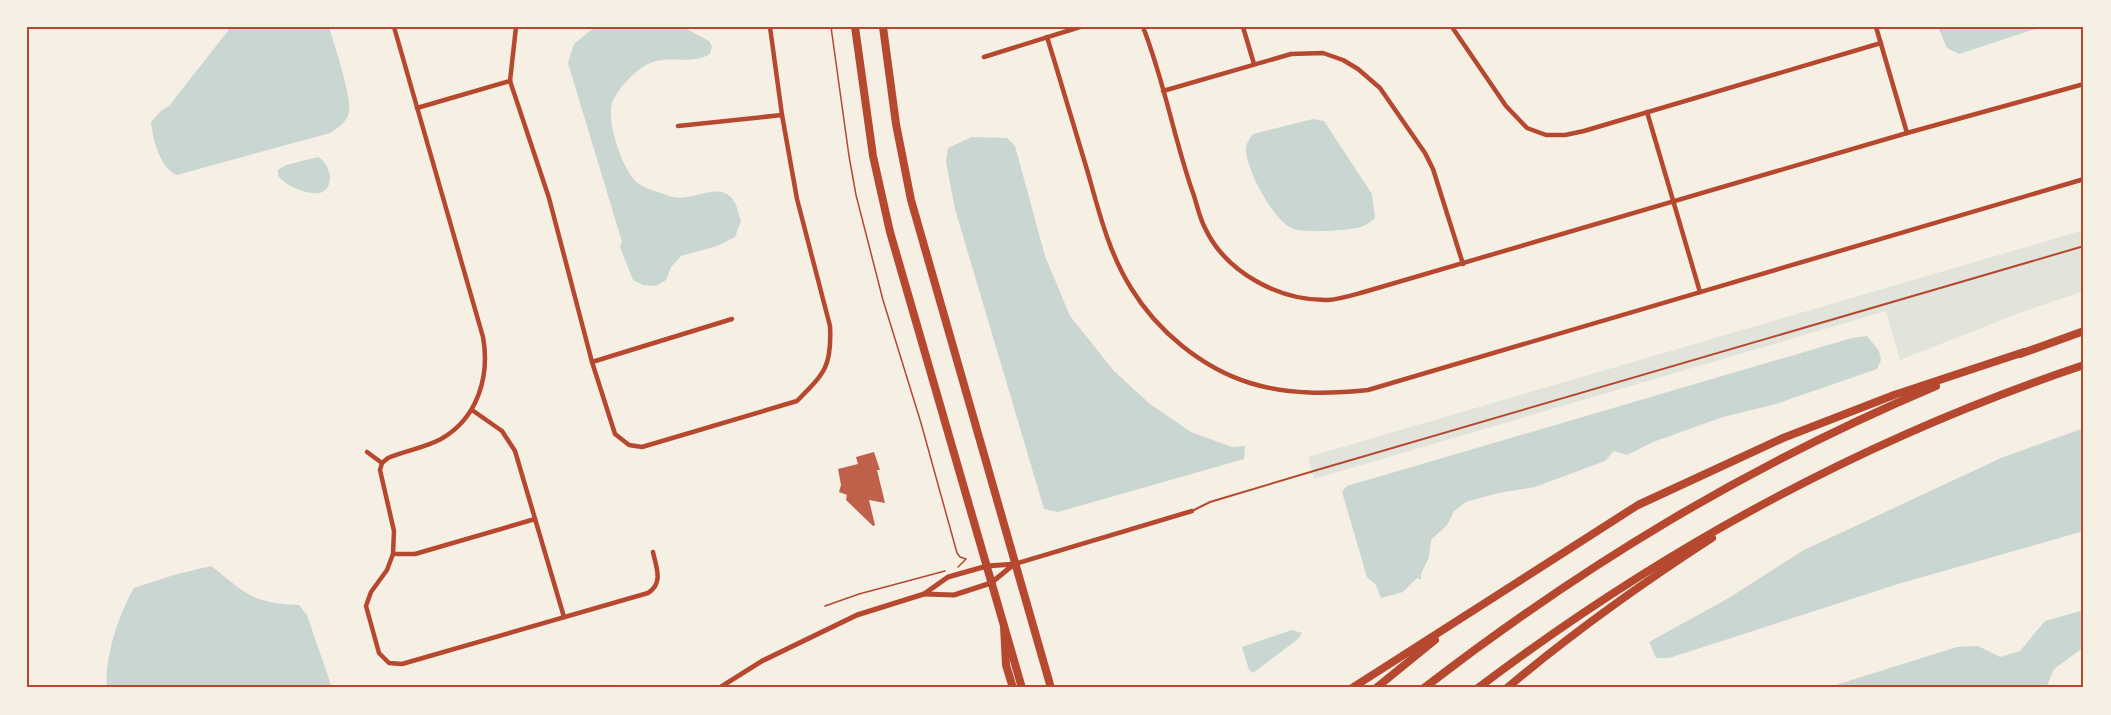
<svg xmlns="http://www.w3.org/2000/svg" width="2111" height="715" viewBox="0 0 2111 715" font-family="'Fira Sans Condensed',sans-serif">
	<style>
		.green { fill: #e2e4dc }
		.water { fill: #c9d6d2 }
		.building { fill: #bf614a }
		.lines { fill: none; stroke-linecap: round; stroke-linejoin: round }
		.path { stroke: #b5482f; stroke-width: 1.5 }
		.service { stroke: #b5482f; stroke-width: 2 }
		.minor { stroke: #b5482f; stroke-width: 4.5 }
		.tertiary { stroke: #b5482f; stroke-width: 5 }
		.trunk { stroke: #b5482f; stroke-width: 8 }
		.motorway { stroke: #b5482f; stroke-width: 8 }
		.neatline { fill: none; stroke: #b5482f; stroke-width: 2 }
	</style>
	<rect width="100%" height="100%" fill="#f6efe4"/>
	<path class="green" d="M 2084,230 L 2084,291 L 2019,313 L 1900,360 L 1886,311 L 1314,479 L 1308,457 Z"/>
	<g class="water">
		<path d="M 231,27 L 329,27 C 334,44 352,97 349,112 C 347,122 338,128 330,133 L 177,175 C 160,168 153,140 151,122 L 162,110 L 169,106 Z"/>
		<path d="M 595,27 L 683,27 L 709,41 L 712,46 L 710,54 C 689,67 663,51 640,69 C 629,77 613,94 611,108 C 609,128 623,172 639,184 C 647,190 660,192 669,196 C 688,203 712,185 727,194 C 736,199 738,212 741,221 L 735,237 L 717,246 L 681,256 L 671,267 L 666,280 L 656,286 L 643,285 L 633,280 L 620,247 L 622,242 L 568,63 L 574,44 Z"/>
		<path d="M 1938,27 L 2041,27 L 1959,54 L 1947,48 Z"/>
		<path d="M 1313,119 L 1324,121 L 1372,194 L 1375,219 C 1371,221 1367,225 1363,226 C 1352,231 1306,233 1294,229 C 1274,223 1244,166 1246,147 C 1247,142 1250,138 1253,134 Z"/>
		<path d="M 972,137 L 1007,138 L 1015,146 L 1045,256 L 1070,316 L 1114,371 L 1150,404 L 1191,432 L 1232,447 L 1245,446 L 1244,459 L 1058,512 L 1044,509 L 955,209 L 946,162 L 948,148 Z"/>
		<path d="M 318,157 C 325,161 326,165 329,172 C 333,184 325,196 312,193 C 300,192 285,184 278,176 L 278,170 L 286,165 Z"/>
		<path d="M 1867,336 L 1879,351 L 1881,360 L 1877,369 L 1776,404 L 1723,417 L 1653,442 L 1627,455 L 1614,451 L 1605,461 L 1535,487 L 1498,493 L 1466,502 L 1454,511 L 1447,525 L 1431,540 L 1429,557 L 1421,574 L 1421,580 L 1417,578 L 1403,592 L 1381,598 L 1376,585 L 1367,577 L 1342,492 L 1347,486 L 1852,338 Z"/>
		<path d="M 2084,428 L 2084,531 L 1898,584 L 1669,658 L 1656,658 L 1649,642 L 1727,599 L 1804,550 L 2001,458 Z"/>
		<path d="M 211,566 C 223,574 233,585 245,592 C 262,603 280,604 299,605 L 307,615 L 332,688 L 107,688 C 104,658 119,614 134,588 L 174,575 Z"/>
		<path d="M 2084,610 L 2084,647 L 2054,669 L 2046,688 L 1826,688 L 1957,647 L 1978,646 L 2000,657 L 2020,651 L 2045,621 Z"/>
		<path d="M 1292,630 L 1302,633 L 1298,639 L 1253,673 L 1249,670 L 1242,647 Z"/>
	</g>
	<path class="building" d="M 874,452 L 880,470 L 877,470 L 885,503 L 869,500 L 875,525 L 873,526 L 846,500 L 847,495 L 839,492 L 841,485 L 838,469 L 858,464 L 856,457 Z"/>
	<g class="lines">
		<g class="path">
			<path d="M 831,27 L 849,156 L 856,195 L 883,300 L 921,423 L 957,553 L 960,557 L 966,559 L 958,567"/>
			<path d="M 825,606 L 859,594 L 945,571"/>
		</g>
		<path class="service" d="M 1192,511 L 1210,502 L 1317,470 L 2084,246"/>
		<g class="minor">
			<path d="M 394,27 L 483,337 C 490,376 478,418 441,439 C 424,448 405,451 388,458 L 382,463 L 380,470 L 394,531 L 393,554 L 387,570 L 371,592 L 366,606 L 379,653 L 389,663 L 402,664 L 648,593 C 664,583 656,567 653,552"/>
			<path d="M 516,27 L 510,81 L 549,198 L 592,362 L 615,434 L 629,445 L 642,447 L 797,401 C 825,373 832,366 830,326 L 797,199 L 782,115 L 770,27"/>
			<path d="M 1143,27 C 1164,80 1174,139 1193,193 C 1197,204 1199,217 1205,228 C 1226,273 1280,301 1328,300 C 1340,299 1353,295 1364,292 L 1907,133 L 2084,84"/>
			<path d="M 1243,27 L 1254,64"/>
			<path d="M 1452,27 L 1506,106 L 1527,128 L 1546,135 L 1565,135 L 1584,131 L 1881,43"/>
			<path d="M 1876,27 L 1907,133"/>
			<path d="M 1047,37 C 1061,82 1074,127 1088,173 C 1099,212 1109,253 1131,288 C 1157,331 1202,368 1250,383 C 1289,395 1329,394 1368,390 L 2084,179"/>
			<path d="M 984,57 L 1080,27"/>
			<path d="M 1163,91 L 1291,54 L 1323,53 L 1343,60 L 1358,69 L 1380,88 L 1425,153 L 1433,169 L 1463,264"/>
			<path d="M 417,108 L 510,81"/>
			<path d="M 1647,112 L 1700,292"/>
			<path d="M 678,126 L 782,115"/>
			<path d="M 592,362 L 732,319"/>
			<path d="M 472,410 L 502,431 L 515,451 L 564,617"/>
			<path d="M 367,452 L 382,463"/>
			<path d="M 393,554 L 415,554 L 535,519"/>
			<path d="M 1015,564 L 1192,511"/>
			<path d="M 608,688 L 608,687"/>
		</g>
		<g class="tertiary">
			<path d="M 924,594 L 954,595 L 991,583 L 1013,565"/>
			<path d="M 719,688 L 762,661 L 857,615 L 924,594 L 948,577 L 987,566 L 1015,564"/>
		</g>
		<g class="trunk">
			<path d="M 855,27 L 873,156 L 890,232 L 1022,688"/>
			<path d="M 883,27 L 896,124 L 911,200 L 1051,688"/>
		</g>
		<g class="motorway">
			<path d="M 2020,354 L 2084,331"/>
			<path d="M 1004,626 L 1006,665 L 1013,688"/>
			<path d="M 1352,688 L 1638,505 L 1783,438 L 1894,395 L 2024,352"/>
			<path d="M 1376,688 L 1435,640"/>
			<path d="M 1424,688 C 1585,564 1749,465 1936,386"/>
			<path d="M 1478,688 C 1662,549 1865,438 2084,365"/>
			<path d="M 1507,688 C 1572,633 1641,584 1712,538"/>
		</g>
	</g>
	<rect width="2111" height="715" fill="none" stroke="#f6efe4" stroke-width="57"/>
	<rect x="28" y="28" width="2054" height="658" class="neatline"/>
</svg>
